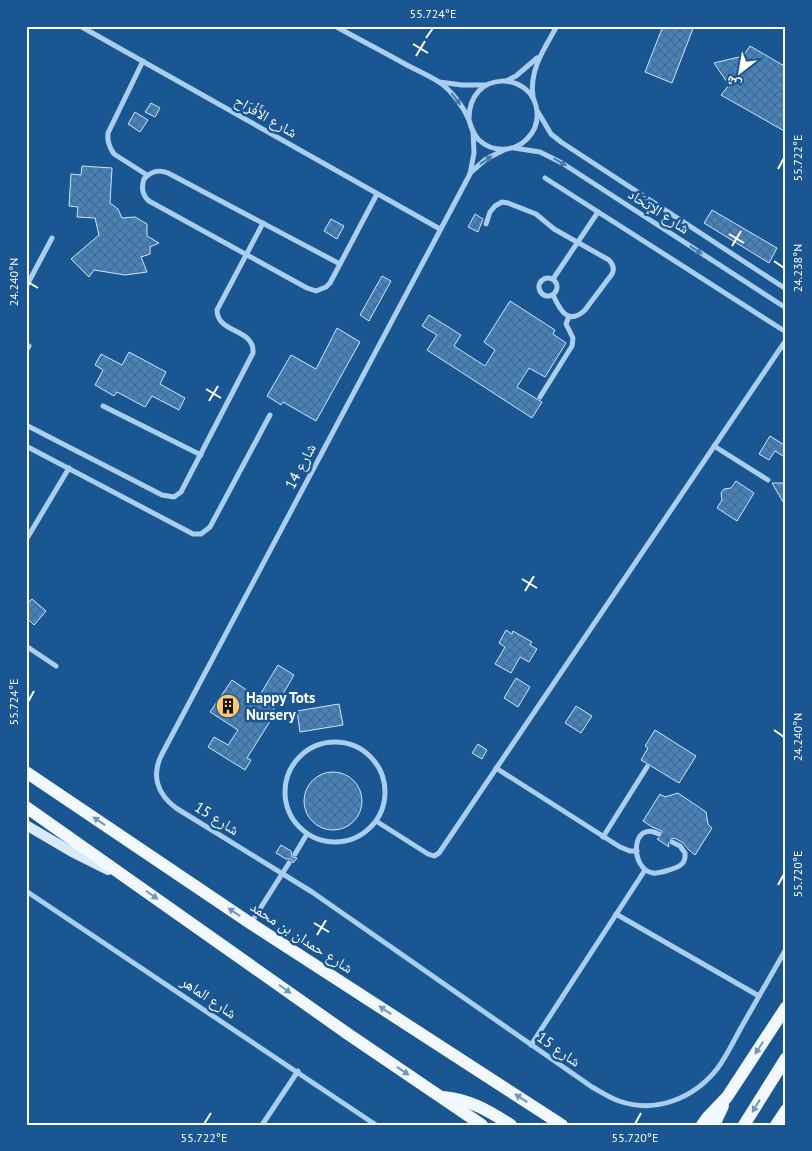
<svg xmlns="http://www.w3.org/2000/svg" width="812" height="1151" viewBox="0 0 812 1151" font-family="'PT Sans','Noto Naskh Arabic',sans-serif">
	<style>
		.building { fill: url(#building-cross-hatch); stroke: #d0e6fa }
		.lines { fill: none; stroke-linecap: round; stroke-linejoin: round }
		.street-tunnel { stroke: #3c6fa2; stroke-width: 5; stroke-dasharray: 5 2.5; stroke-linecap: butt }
		.street { stroke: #a9ceef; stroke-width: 5 }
		.secondary { stroke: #d7e9fa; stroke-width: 10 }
		.primary { stroke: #f1f8ff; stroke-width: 12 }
		.oneway { fill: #457aad }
		.oneway2 { fill: #7097bd }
		.ticks { fill: none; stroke: #fff; stroke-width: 2 }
		.labels { text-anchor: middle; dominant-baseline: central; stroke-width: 5; stroke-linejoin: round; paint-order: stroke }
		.street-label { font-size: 15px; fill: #fff; stroke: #1a5691 }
		.poi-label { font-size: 15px; font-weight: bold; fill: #fff; stroke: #1a5691; text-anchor: start }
		.neatline { fill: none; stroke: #fff; stroke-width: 2 }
		.ticks-label { font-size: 12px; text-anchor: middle; fill: #fff }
	</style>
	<defs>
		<pattern id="building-cross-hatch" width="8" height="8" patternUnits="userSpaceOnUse" patternTransform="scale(1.25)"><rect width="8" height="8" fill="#4782ba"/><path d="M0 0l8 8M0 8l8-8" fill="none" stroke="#496c8e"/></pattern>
	</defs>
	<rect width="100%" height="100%" fill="#1a5691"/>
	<g class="building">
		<path d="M 663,26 L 694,26 L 672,83 L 645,72 Z"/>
		<path d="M 750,46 L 786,67 L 786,132 L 721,95 L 729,85 L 714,63 L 743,56 Z"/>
		<path d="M 151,103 L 160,108 L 155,117 L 145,112 Z"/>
		<path d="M 135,112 L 148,120 L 140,132 L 128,124 Z"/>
		<path d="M 82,166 L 112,168 L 110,203 L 118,209 L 122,218 L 135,217 L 147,224 L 147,236 L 159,243 L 150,247 L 150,254 L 141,257 L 147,272 L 125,275 L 94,270 L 89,277 L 71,259 L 99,235 L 95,218 L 77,217 L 78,207 L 69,206 L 71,174 L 81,175 Z"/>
		<path d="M 712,210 L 777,248 L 769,263 L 704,223 Z"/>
		<path d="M 475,214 L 483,219 L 478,232 L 468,227 Z"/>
		<path d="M 331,219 L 344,226 L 337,239 L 324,231 Z"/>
		<path d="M 382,276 L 391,281 L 369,321 L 360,315 Z"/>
		<path d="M 510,301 L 555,330 L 553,334 L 566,343 L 545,377 L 529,368 L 517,387 L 542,402 L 532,418 L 427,350 L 437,335 L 422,326 L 429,315 L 461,335 L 454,346 L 485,366 L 495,350 L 484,342 Z"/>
		<path d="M 337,328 L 360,342 L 316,421 L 283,402 L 281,405 L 267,396 L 291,355 L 316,369 Z"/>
		<path d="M 129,352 L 166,372 L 160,384 L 185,398 L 179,410 L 152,396 L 145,407 L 117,392 L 114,396 L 95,385 L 103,370 L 95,365 L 101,354 L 122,365 Z"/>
		<path d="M 770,436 L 786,446 L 786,458 L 775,451 L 769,460 L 759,454 Z"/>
		<path d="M 736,481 L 754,493 L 737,521 L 717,508 L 722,500 L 721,493 L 724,489 L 731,488 Z"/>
		<path d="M 772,483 L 786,483 L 786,507 Z"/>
		<path d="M 32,599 L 46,611 L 34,625 L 26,617 L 26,605 Z"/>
		<path d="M 506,630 L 512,634 L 513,631 L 532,642 L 530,645 L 537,649 L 529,662 L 520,657 L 511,673 L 495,664 L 505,647 L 499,643 Z"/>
		<path d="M 278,665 L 294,675 L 270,716 L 274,715 L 247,758 L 251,760 L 245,770 L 208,747 L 214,737 L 228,745 L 238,730 L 210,712 L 232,680 L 258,698 Z"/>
		<path d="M 516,678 L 530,687 L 518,707 L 504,698 Z"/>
		<path d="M 339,704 L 343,725 L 300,732 L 297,711 Z"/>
		<path d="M 576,706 L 592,716 L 581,733 L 565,723 Z"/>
		<path d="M 655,730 L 696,756 L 679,783 L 641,760 L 648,748 L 645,746 Z"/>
		<path d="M 478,744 L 487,750 L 482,759 L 472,753 Z"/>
		<circle cx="333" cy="801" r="29"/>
		<path d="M 678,793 L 706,812 L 708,824 L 712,828 L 695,855 L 689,850 L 682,842 L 674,838 L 668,840 L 669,847 L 657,839 L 662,837 L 662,831 L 652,827 L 643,821 L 660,794 L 665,797 Z"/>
		<path d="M 281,845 L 291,851 L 292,857 L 297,858 L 293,863 L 291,859 L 286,859 L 276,853 Z"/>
	</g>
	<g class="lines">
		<path class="street-tunnel" d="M 659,834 L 672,842"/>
		<g class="street">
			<path d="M 80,26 L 440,229"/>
			<path d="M 335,26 C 358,39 382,51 405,64 C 416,70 428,75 439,82 C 451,90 463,106 469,120 C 471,127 473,134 479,140 C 493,153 514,152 527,139 C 534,132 538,122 537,112 C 534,71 468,68 469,120"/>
			<path d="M 143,61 L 108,133 C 107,141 109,147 114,154 L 147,175"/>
			<path d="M 506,81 L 516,76 L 537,58"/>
			<path d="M 439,82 L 462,85 L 485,85"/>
			<path d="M 533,97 C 529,70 544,49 557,26"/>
			<path d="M 538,112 L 551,134 L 561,142 L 786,289"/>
			<path d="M 473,131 L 474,153 L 470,174 L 162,754 C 151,775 157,794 176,808 L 312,892 L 592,1087 C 601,1092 610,1098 619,1101 C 656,1114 694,1098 717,1069 C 727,1056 734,1040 742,1026 C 757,1000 771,975 786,949"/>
			<path d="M 514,148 L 540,152 L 562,163 L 786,308"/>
			<path d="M 470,173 L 486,159 L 504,150"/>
			<path d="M 545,178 L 786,332"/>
			<path d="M 486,224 L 490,212 L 495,206 L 502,202 L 508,203 L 536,214 L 554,229 L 609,260 C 613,264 615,268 612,274 L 585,310 C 568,326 560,310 553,295"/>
			<path d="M 340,264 L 168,173 C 158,169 151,171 144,179 C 141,188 142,195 149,201 L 307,288 L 316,291 L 326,287 L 330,283 L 377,194"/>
			<circle cx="548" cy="287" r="9"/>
			<path d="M 553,279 L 598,212"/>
			<path d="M 26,287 L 52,238"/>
			<path d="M 26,351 L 29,346"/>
			<path d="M 540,397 L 572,346 L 573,338 L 566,324 L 569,316"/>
			<path d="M 103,406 L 201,455"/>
			<path d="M 26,425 L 162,495 L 174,497 L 181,492 L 253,353 C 255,328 217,334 217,310 L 263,223"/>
			<path d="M 26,446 L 193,534 L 201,534 L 210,527 L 270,415"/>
			<path d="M 714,446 L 768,480"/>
			<path d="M 26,540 L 69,468"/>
			<path d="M 26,646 L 56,666"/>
			<circle cx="335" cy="792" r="50"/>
			<path d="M 496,768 L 620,847 L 630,851 L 637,851"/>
			<path d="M 376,821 L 428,854 L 434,856 L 439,853 L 786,340"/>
			<path d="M 659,834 C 631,819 629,869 653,873 C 659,874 666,871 672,869 C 681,866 686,863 685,853 L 680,846 L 672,842"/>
			<path d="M 603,837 L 647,767"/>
			<path d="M 295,854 L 307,834"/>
			<path d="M 26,891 L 376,1125"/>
			<path d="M 616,914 L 759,996"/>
			<path d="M 251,923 L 289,863"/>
			<path d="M 531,1045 L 645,870"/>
			<path d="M 262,1125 L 298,1071"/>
		</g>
		<path class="secondary" d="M 26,825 L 72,852 L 108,870"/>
		<g class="primary">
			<path d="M 26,772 L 250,923 L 562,1125"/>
			<path d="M 26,807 L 348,1034 L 482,1125"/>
			<path d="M 443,1097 C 469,1099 489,1111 511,1125"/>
			<path d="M 702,1125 L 707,1118 L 727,1097 L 786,1007"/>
			<path d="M 714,1125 L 723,1106"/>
			<path d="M 744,1125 L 786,1058"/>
			<path d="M 776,1125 L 786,1110"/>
		</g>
	</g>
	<defs><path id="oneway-solid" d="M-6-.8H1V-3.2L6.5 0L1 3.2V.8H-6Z" transform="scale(1.25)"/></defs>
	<g class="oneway">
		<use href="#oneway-solid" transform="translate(456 99) rotate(52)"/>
		<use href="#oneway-solid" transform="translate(486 160) rotate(-34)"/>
		<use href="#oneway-solid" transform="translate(560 162) rotate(30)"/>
		<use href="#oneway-solid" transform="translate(696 250) rotate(33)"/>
	</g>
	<g class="oneway2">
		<use href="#oneway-solid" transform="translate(99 821) rotate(-146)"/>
		<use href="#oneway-solid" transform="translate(152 895) rotate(35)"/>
		<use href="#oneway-solid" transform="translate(234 912) rotate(-146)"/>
		<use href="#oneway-solid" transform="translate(285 989) rotate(35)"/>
		<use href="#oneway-solid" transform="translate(385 1010) rotate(-147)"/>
		<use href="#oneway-solid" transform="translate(759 1048) rotate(123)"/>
		<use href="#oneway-solid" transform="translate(403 1071) rotate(34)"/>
		<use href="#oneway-solid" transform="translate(521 1098) rotate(-147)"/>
		<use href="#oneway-solid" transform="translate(756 1106) rotate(122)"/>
	</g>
	<path class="ticks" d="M 426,38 L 433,28M 413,44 L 428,53M 416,56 L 425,41M 778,169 L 784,158M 729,234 L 744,243M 732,246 L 741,231M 774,261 L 784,268M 28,282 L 38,288M 206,389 L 221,398M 209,401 L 218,386M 522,579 L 537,588M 525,591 L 534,576M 28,702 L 34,691M 774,730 L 784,737M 778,885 L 784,874M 314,923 L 329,932M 317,935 L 326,920M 204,1124 L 211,1113M 635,1124 L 641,1113"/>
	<defs>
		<g id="building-disc" transform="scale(1.25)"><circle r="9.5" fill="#ffc967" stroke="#1a5691"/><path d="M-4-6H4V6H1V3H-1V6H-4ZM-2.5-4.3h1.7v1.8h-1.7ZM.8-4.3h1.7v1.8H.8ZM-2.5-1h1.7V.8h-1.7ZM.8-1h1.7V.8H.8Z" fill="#111"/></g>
	</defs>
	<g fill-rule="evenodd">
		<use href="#building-disc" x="228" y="706"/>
	</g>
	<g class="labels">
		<g class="street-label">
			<text transform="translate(266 116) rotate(30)">شارع الأَفْرَاح</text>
			<text transform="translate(659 211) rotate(33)">شارع الإتحَاد</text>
			<text transform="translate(300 466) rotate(-62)">شارع 14</text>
			<text transform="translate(217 818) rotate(32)">شارع 15</text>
			<text transform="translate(302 937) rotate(33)">شارع حمدان بن محمد</text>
			<text transform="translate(209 997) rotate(34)">شارع الماهر</text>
			<text transform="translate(559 1049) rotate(35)">شارع 15</text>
		</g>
		<g class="poi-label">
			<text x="246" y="697">Happy Tots<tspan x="246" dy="17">Nursery</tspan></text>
		</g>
	</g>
	<rect width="812" height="1151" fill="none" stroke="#1a5691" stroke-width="55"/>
	<g transform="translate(740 72) rotate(211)" stroke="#1a5691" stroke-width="4" paint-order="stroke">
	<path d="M0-4L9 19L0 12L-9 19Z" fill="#ffffff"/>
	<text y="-8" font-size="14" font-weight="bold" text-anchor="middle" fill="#ffffff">ش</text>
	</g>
	<rect x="28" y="28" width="756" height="1096" class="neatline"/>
	<g class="ticks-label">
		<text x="433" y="18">55.724°E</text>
		<text transform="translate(798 158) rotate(-90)" y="4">55.722°E</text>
		<text transform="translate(798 268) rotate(-90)" y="4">24.238°N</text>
		<text transform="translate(14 282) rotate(-90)" y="4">24.240°N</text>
		<text transform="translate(14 702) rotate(-90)" y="4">55.724°E</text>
		<text transform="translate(798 737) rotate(-90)" y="4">24.240°N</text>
		<text transform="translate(798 874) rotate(-90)" y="4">55.720°E</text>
		<text x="204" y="1142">55.722°E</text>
		<text x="635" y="1142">55.720°E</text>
	</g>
</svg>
